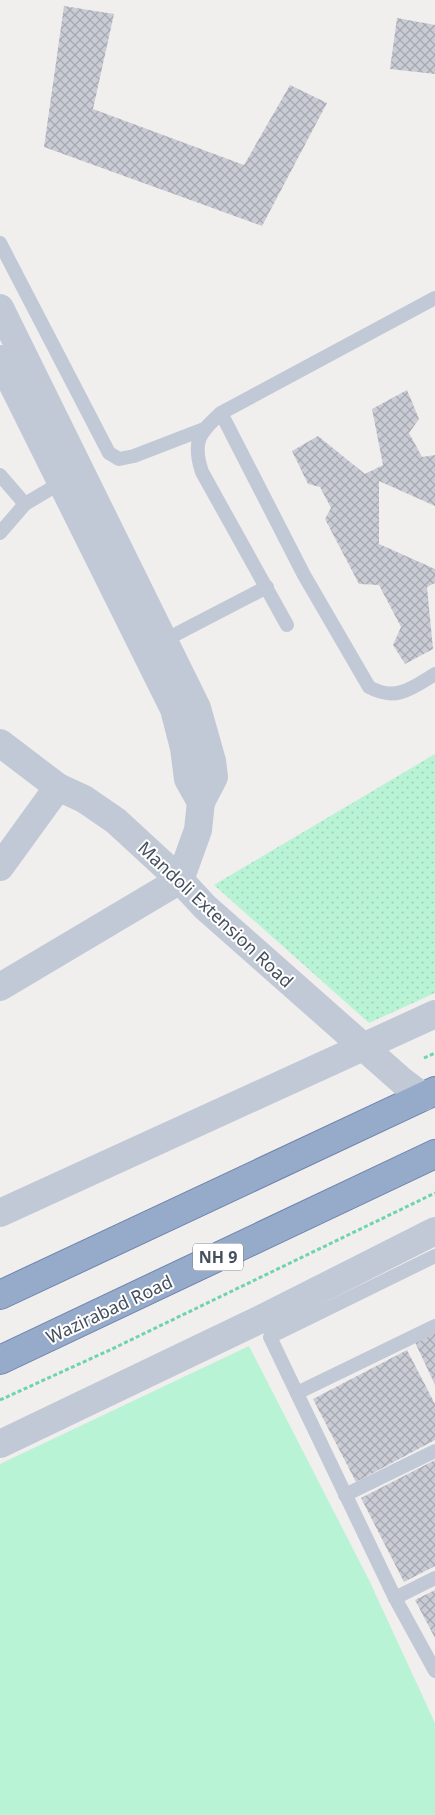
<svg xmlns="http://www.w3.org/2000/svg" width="435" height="1815" viewBox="0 0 435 1815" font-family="'Noto Sans',sans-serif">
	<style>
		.grass { fill: url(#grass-dots) }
		.pitch { fill: #b9f3d6 }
		.building { fill: url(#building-cross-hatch) }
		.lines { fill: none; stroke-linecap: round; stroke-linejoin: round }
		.trunk-casing { stroke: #6d84ad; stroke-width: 30 }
		.path { stroke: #6ed4ad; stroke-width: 3; stroke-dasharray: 4 2.5; stroke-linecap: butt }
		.service { stroke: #c0c9d5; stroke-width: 14 }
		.minor { stroke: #c0c9d5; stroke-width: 28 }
		.tertiary { stroke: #c0c9d5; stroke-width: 28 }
		.trunk { stroke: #96aac9; stroke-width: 28 }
		.labels { text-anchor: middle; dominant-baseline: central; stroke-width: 4; stroke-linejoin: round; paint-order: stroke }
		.shield { fill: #fff; stroke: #7d848e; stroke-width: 1 }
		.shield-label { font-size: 16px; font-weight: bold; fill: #454f5d }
		.street-label { font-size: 18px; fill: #454f5d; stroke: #fff }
	</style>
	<defs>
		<pattern id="grass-dots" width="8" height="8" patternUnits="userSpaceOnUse" patternTransform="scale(1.25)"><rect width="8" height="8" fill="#b9f3d6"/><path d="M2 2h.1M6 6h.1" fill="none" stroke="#a0d2ba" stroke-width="1.8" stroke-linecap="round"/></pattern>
		<pattern id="building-cross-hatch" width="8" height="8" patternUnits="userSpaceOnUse" patternTransform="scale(1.25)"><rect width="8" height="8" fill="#caccd5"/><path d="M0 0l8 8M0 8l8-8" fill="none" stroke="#a6a8b0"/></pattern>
	</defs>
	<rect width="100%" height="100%" fill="#f1eeee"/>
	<path class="grass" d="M 435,754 L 435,993 L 369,1023 L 214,885 Z"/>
	<path class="pitch" d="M 249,1346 L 369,1580 L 435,1723 L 435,1815 L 0,1815 L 0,1464 Z"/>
	<g class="building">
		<path d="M 64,6 L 114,14 L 93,109 L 244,165 L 290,85 L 327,103 L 262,226 L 44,147 Z"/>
		<path d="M 397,18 L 435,25 L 435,74 L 390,69 Z"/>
		<path d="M 407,390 L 419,419 L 409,433 L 422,457 L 435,455 L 435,506 L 379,481 L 379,544 L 435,569 L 435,583 L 427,587 L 433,649 L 405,664 L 393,645 L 401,627 L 379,585 L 359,584 L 325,519 L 331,508 L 320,487 L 308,484 L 292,451 L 318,436 L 365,474 L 383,465 L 372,409 Z"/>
		<path d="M 435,1330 L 435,1385 L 414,1340 Z"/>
		<path d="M 407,1350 L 435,1404 L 435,1440 L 356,1482 L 313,1399 Z"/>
		<path d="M 435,1460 L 435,1566 L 404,1582 L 361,1498 Z"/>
		<path d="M 435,1590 L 435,1638 L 415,1600 Z"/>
	</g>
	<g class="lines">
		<g class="trunk-casing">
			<g id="trunk">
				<path d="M 0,1295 L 435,1091"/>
				<path d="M 0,1360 L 435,1154"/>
			</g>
		</g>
		<g class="path">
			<path d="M 424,1058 L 435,1053"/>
			<path d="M 0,1400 L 112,1349 L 435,1193"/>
		</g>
		<g class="service">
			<path d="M 0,243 L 109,453 L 119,459 L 134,456 L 204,429"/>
			<path d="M 221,413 L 304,575 L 369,687 C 396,702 412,688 435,674"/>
			<path d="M 0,475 L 25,504"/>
			<path d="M 0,533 L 25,504 L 62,482"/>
			<path d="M 287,625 L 202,472 C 192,442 199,433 221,413 L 435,298"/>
			<path d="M 161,642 L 267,587"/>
			<path d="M 435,1256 L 270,1337 L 395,1598 L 435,1671"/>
			<path d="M 297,1393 L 435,1326"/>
			<path d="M 345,1495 L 435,1451"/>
			<path d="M 395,1598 L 435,1578"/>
		</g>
		<g class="minor">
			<path d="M 0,743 L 58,787 L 84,799 L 116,821 L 180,880 L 0,987"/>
			<path d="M 0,867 L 58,787"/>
		</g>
		<g class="tertiary">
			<path d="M 0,308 L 197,708 L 212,761 L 214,777 L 201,802 L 198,830 L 180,880 L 205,907 L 402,1081 L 423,1097"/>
			<path d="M 0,359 L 174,709 L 184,748 L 188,779 L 201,802"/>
			<path d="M 0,1213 L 435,1014"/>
			<path d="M 0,1444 L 261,1319 L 435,1231"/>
		</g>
		<use href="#trunk" class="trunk"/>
	</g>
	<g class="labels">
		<rect class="shield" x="193" y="1243.5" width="50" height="27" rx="4"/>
		<g class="shield-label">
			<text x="218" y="1257">NH 9</text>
		</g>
		<g class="street-label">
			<text transform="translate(216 914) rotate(43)">Mandoli Extension Road</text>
			<text transform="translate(109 1309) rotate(-25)">Wazirabad Road</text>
		</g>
	</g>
</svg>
